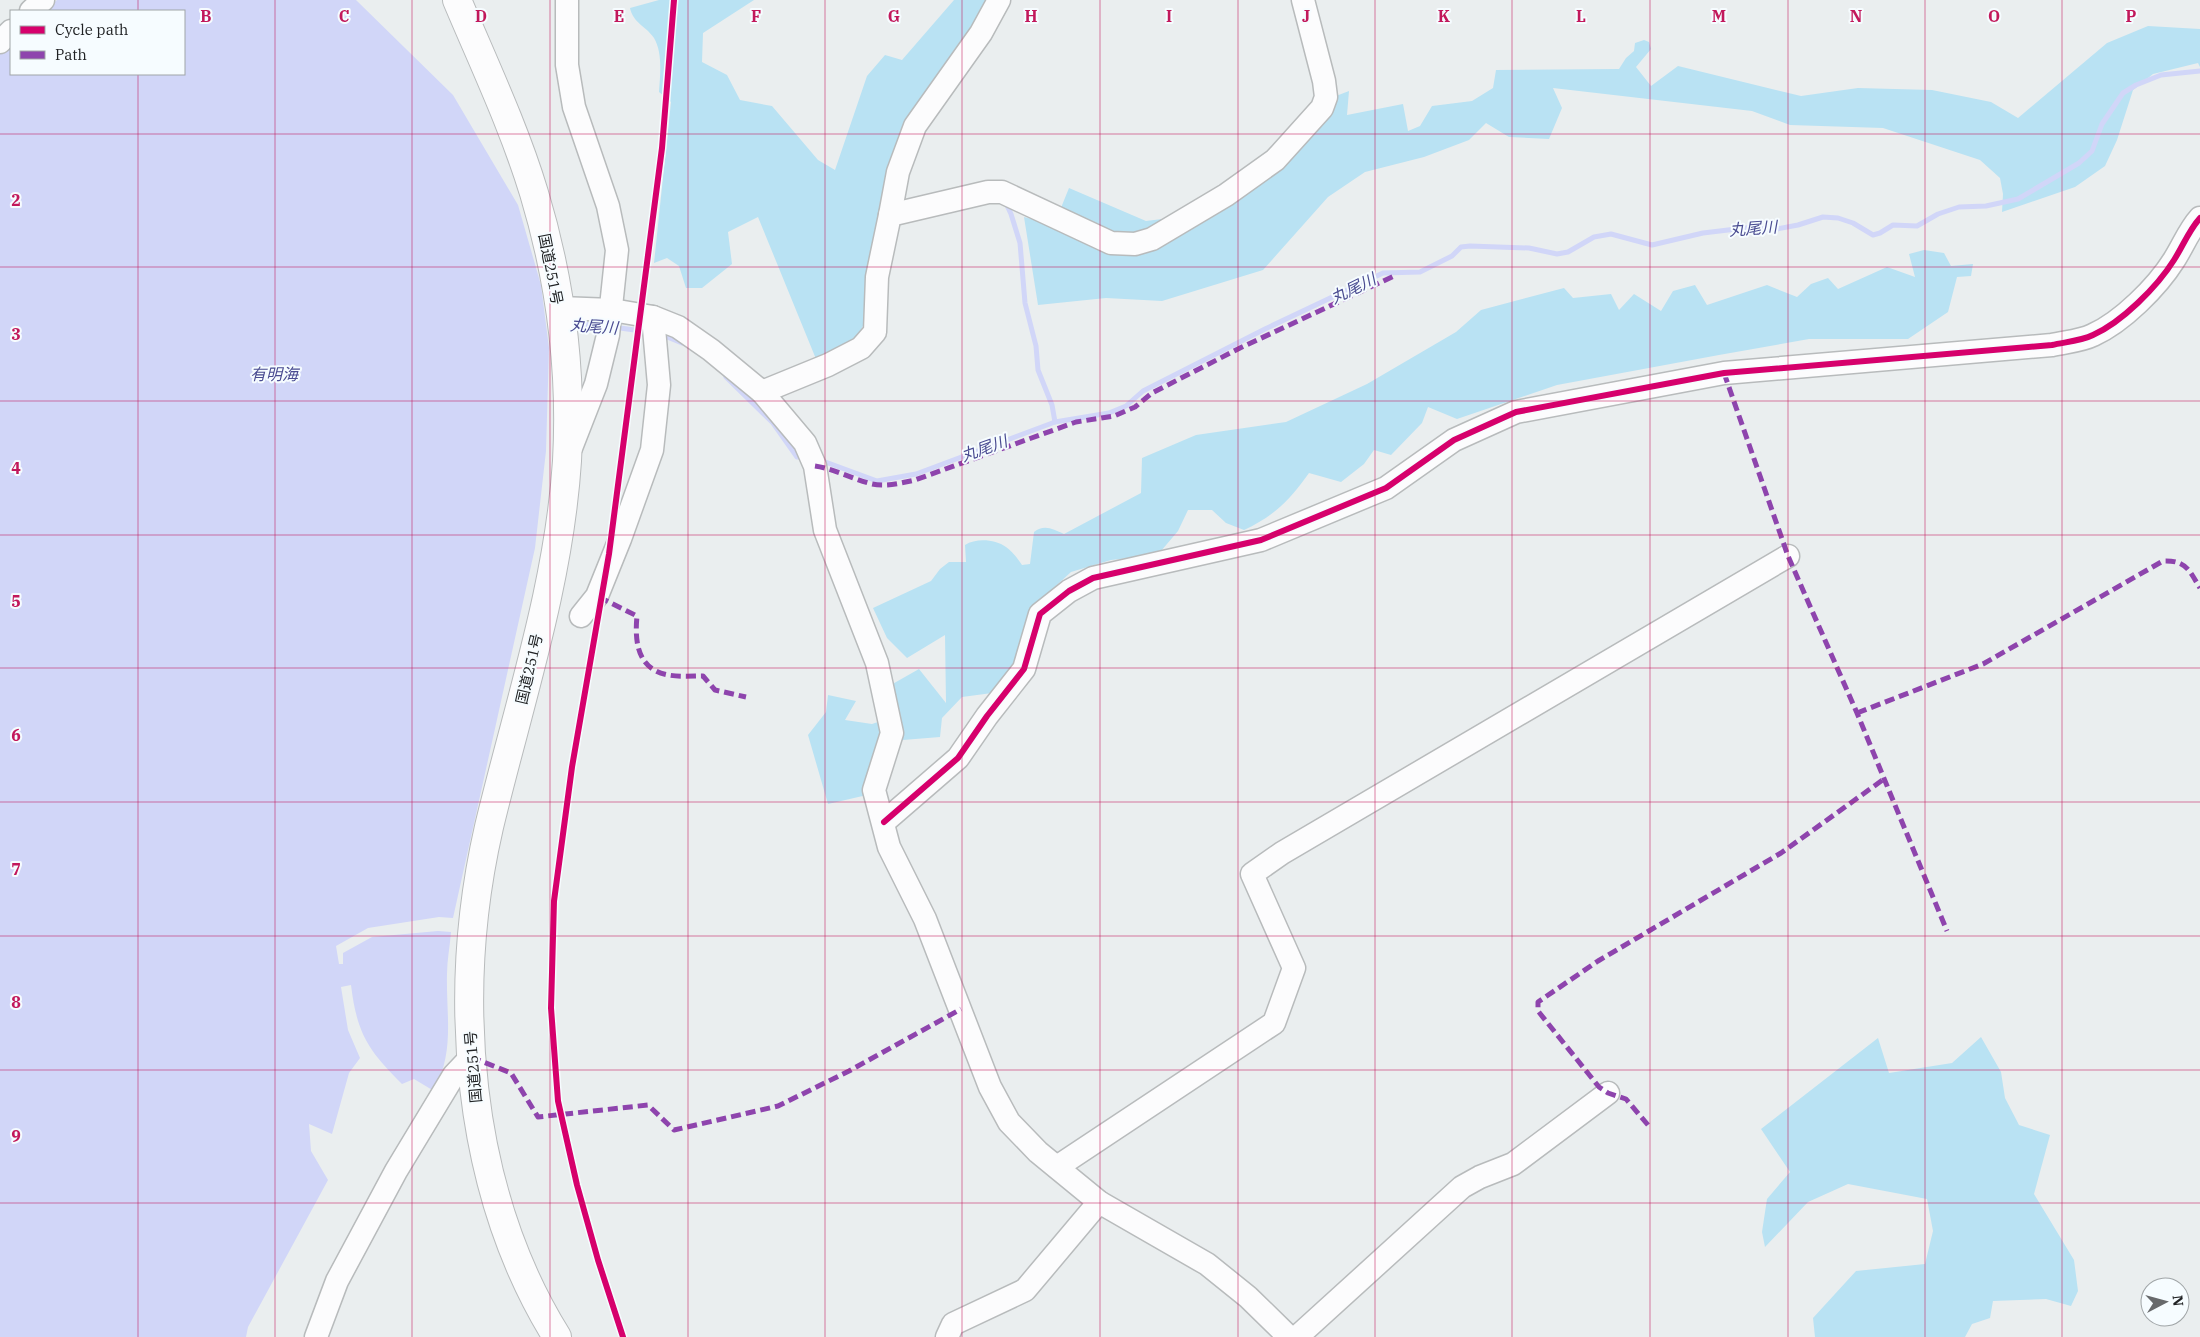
<svg xmlns="http://www.w3.org/2000/svg" width="2200" height="1337" viewBox="0 0 2200 1337" font-family="'IBM Plex Serif','Noto Sans JP',serif">
	<style>
		.green { fill: #b9e2f3 }
		.water { fill: #d1d6f8 }
		.lines { fill: none; stroke-linecap: round; stroke-linejoin: round }
		.stream { stroke: #d1d6f8; stroke-width: 5 }
		.minor-casing { stroke: #b8bbbc; stroke-width: 25 }
		.highway-casing { stroke: #b8bbbc; stroke-width: 30 }
		.minor { stroke: #fcfcfd; stroke-width: 22 }
		.highway { stroke: #fcfcfd; stroke-width: 28 }
		.quiet { stroke: #8e44ad; stroke-width: 5; stroke-dasharray: 10 5; stroke-linecap: butt }
		.cycleway-casing { stroke: #f6fcff; stroke-width: 9 }
		.cycleway { stroke: #d6006c; stroke-width: 6 }
		.grid { fill: none; stroke: #c2185b; stroke-width: 1; stroke-opacity: 0.55 }
		.labels { text-anchor: middle; dominant-baseline: central; stroke-width: 4; stroke-linejoin: round; paint-order: stroke }
		.street-label { font-size: 15px; fill: #202224; stroke: #f6fcff }
		.water-label { font-size: 16px; font-style: italic; fill: #494b91; stroke: #f6fcff }
		.grid-label { font-size: 16px; text-anchor: middle; font-weight: bold; fill: #c2185b; stroke: #f6fcff; stroke-width: 4; stroke-linejoin: round; paint-order: stroke }
	</style>
	<rect width="100%" height="100%" fill="#eaeeef"/>
	<g class="green">
		<path d="M 659,0 L 754,0 L 703,33 L 702,62 L 727,75 L 740,100 L 772,106 L 818,160 L 835,170 L 867,76 L 885,55 L 902,60 L 954,0 L 1005,0 L 908,123 L 867,319 L 856,338 L 816,359 L 758,217 L 728,232 L 732,264 L 702,288 L 686,288 L 679,266 L 667,258 L 654,263 L 671,102 L 659,92 C 660,76 663,53 654,38 C 646,26 633,23 630,8 Z"/>
		<path d="M 2148,26 L 2200,29 L 2200,67 L 2198,63 L 2153,74 L 2133,90 L 2117,140 L 2105,166 L 2075,187 L 2002,212 L 2003,194 L 2000,178 L 1980,160 L 1883,128 L 1790,125 L 1752,111 L 1553,88 L 1562,108 L 1549,139 L 1509,137 L 1486,123 L 1469,140 L 1424,157 L 1365,172 L 1328,197 L 1263,270 L 1162,301 L 1106,298 L 1038,305 L 1024,217 L 1054,225 L 1069,188 L 1146,221 L 1202,214 L 1336,96 L 1349,91 L 1347,115 L 1403,104 L 1408,131 L 1420,126 L 1432,106 L 1472,101 L 1493,88 L 1496,70 L 1619,69 L 1626,58 L 1634,51 L 1635,43 L 1644,40 L 1649,42 L 1651,49 L 1636,67 L 1651,86 L 1678,66 L 1801,96 L 1858,88 L 1932,90 L 1991,102 L 2018,118 L 2107,43 Z"/>
		<path d="M 1924,250 L 1944,253 L 1951,266 L 1973,264 L 1971,276 L 1957,277 L 1948,312 L 1908,339 L 1809,339 L 1719,355 L 1557,385 L 1457,419 L 1428,407 L 1422,423 L 1391,455 L 1374,450 L 1364,464 L 1341,482 L 1309,473 C 1290,500 1274,516 1244,530 L 1226,523 L 1212,510 L 1188,510 L 1178,531 L 1161,551 L 1146,556 L 1111,560 L 1071,572 L 1033,607 L 1016,669 L 992,693 L 962,697 L 942,718 L 940,737 L 903,740 L 876,759 L 867,795 L 828,804 L 808,735 L 826,712 L 828,695 L 856,701 L 845,720 L 872,724 L 898,715 L 889,686 L 919,669 L 946,703 L 945,635 L 907,658 L 887,638 L 873,608 L 931,581 L 940,569 L 949,562 L 966,562 L 965,545 C 976,538 995,539 1006,547 C 1012,551 1018,559 1022,565 L 1030,564 L 1034,532 C 1044,524 1053,529 1064,534 L 1141,493 L 1142,458 L 1196,435 L 1286,422 L 1367,384 L 1456,332 L 1481,310 L 1564,288 L 1573,298 L 1611,294 L 1619,310 L 1634,294 L 1661,311 L 1673,291 L 1695,285 L 1707,305 L 1767,285 L 1797,297 L 1811,284 L 1828,278 L 1838,289 L 1887,267 L 1915,277 L 1909,254 Z"/>
		<path d="M 1981,1037 L 2001,1072 L 2005,1098 L 2019,1125 L 2050,1135 L 2034,1194 L 2074,1260 L 2078,1291 L 2071,1306 L 2046,1299 L 1993,1301 L 1990,1318 L 1972,1324 L 1965,1337 L 1815,1337 L 1813,1318 L 1856,1271 L 1925,1264 L 1933,1231 L 1927,1199 L 1848,1184 L 1808,1202 L 1765,1247 L 1762,1232 L 1767,1199 L 1790,1172 L 1761,1129 L 1878,1038 L 1889,1073 L 1952,1063 Z"/>
	</g>
	<path class="water" d="M 57,0 L 356,0 L 453,95 L 518,205 L 541,285 L 549,348 L 546,451 L 535,548 L 453,918 L 439,917 L 368,928 L 336,946 L 339,964 L 343,964 L 343,953 L 372,937 L 438,931 L 451,932 C 450,946 447,960 447,974 C 446,1017 455,1050 434,1091 L 414,1079 L 402,1084 C 368,1050 357,1034 351,985 L 341,987 L 348,1030 L 360,1058 L 349,1073 L 332,1134 L 309,1124 L 311,1151 L 328,1180 L 248,1327 L 246,1337 L 0,1337 L 0,54 L 11,44 L 11,74 L 184,74 L 184,11 L 45,11 Z"/>
	<g class="lines">
		<g class="stream">
			<path d="M 1005,201 L 1011,214 L 1020,243 L 1025,303 L 1036,346 L 1038,370 L 1052,405 L 1055,422"/>
			<path d="M 571,324 L 602,325"/>
			<path d="M 613,327 L 649,332"/>
			<path d="M 660,334 L 682,343"/>
			<path d="M 726,377 L 773,423 L 797,457 L 804,457"/>
			<path d="M 820,460 L 877,481 L 916,474 L 1055,422 L 1109,413 L 1126,406 L 1143,391 L 1265,329 L 1383,273 L 1420,272 L 1452,256 L 1461,247 L 1470,246 L 1529,248 L 1557,254 L 1568,252 L 1594,237 L 1611,234 L 1652,245 L 1703,233 L 1753,227 L 1771,230 L 1798,225 L 1823,217 L 1838,218 L 1853,223 L 1873,235 L 1880,233 L 1893,225 L 1917,226 L 1938,214 L 1959,207 L 1986,206 L 2018,199 L 2079,163 L 2092,151 L 2102,124 L 2123,93 L 2136,85 L 2161,75 L 2200,71"/>
		</g>
		<g class="minor-casing">
			<g id="minor">
				<path d="M 567,0 L 567,65 L 574,107 L 608,206 L 617,250 L 608,335 L 596,384 L 571,448"/>
				<path d="M 31,11 L 43,0"/>
				<path d="M 0,42 L 11,31"/>
				<path d="M 890,215 L 898,172 L 915,126 L 981,33 L 999,0"/>
				<path d="M 560,308 L 612,310 L 653,317 L 678,327 L 711,350 L 762,392 L 805,443 L 815,466 L 825,530 L 877,663 L 892,733 L 874,790 L 889,847 L 925,919 L 990,1087 L 1009,1122 L 1038,1152 L 1099,1202 L 1207,1264 L 1248,1297 L 1289,1337"/>
				<path d="M 762,392 L 828,365 L 861,348 L 875,332 L 877,277 L 890,215 L 988,192 L 1002,192 L 1111,243 L 1135,244 L 1152,239 L 1226,195 L 1275,160 L 1322,108 L 1326,97 L 1324,81 L 1303,0"/>
				<path d="M 581,616 L 597,596 L 620,539 L 652,450 L 659,385 L 653,317"/>
				<path d="M 884,822 L 958,758 L 987,716 L 1024,669 L 1040,614 L 1069,591 L 1093,578 L 1261,540 L 1386,488 L 1454,440 L 1516,412 L 1724,373 L 2052,345 C 2065,342 2081,341 2093,335 C 2122,322 2157,287 2174,260 C 2183,246 2189,230 2200,218"/>
				<path d="M 1057,1167 L 1274,1023 L 1294,968 L 1252,874 L 1282,853 L 1788,556"/>
				<path d="M 316,1337 L 337,1281 L 396,1171 L 454,1075 L 471,1057"/>
				<path d="M 947,1337 L 953,1324 L 1025,1290 L 1099,1202"/>
				<path d="M 1297,1337 L 1462,1187 L 1480,1177 L 1513,1164 L 1608,1093"/>
			</g>
		</g>
		<g class="highway-casing">
			<path id="highway" d="M 457,0 C 484,64 514,127 534,193 C 560,279 572,371 567,461 C 559,586 518,706 489,827 C 451,993 465,1189 557,1337"/>
		</g>
		<use href="#minor" class="minor"/>
		<use href="#highway" class="highway"/>
		<g class="quiet">
			<path d="M 1724,373 L 1788,556 L 1857,713 L 1947,931"/>
			<path d="M 815,466 C 835,469 852,479 872,484 C 886,487 901,483 915,480 L 1076,422 L 1114,416 L 1135,407 L 1152,393 L 1240,348 L 1394,276"/>
			<path d="M 599,597 L 637,616 C 635,636 636,661 656,671 C 669,678 689,676 703,676 L 715,690 L 746,697"/>
			<path d="M 1857,713 L 1983,664 L 2163,561 C 2186,560 2189,570 2200,588"/>
			<path d="M 471,1057 L 511,1073 L 538,1117 L 648,1105 L 674,1130 L 778,1106 L 849,1071 L 961,1009"/>
			<path d="M 1648,1125 L 1626,1099 L 1608,1093 L 1599,1087 L 1538,1011 L 1538,1002 L 1598,961 L 1781,853 L 1884,779"/>
		</g>
		<g class="cycleway-casing">
			<g id="cycleway">
				<path d="M 884,822 L 958,758 L 987,716 L 1024,669 L 1040,614 L 1069,591 L 1093,578 L 1261,540 L 1386,488 L 1454,440 L 1516,412 L 1724,373 L 2052,345 C 2065,342 2081,341 2093,335 C 2122,322 2157,287 2174,260 C 2183,246 2189,230 2200,218"/>
				<path d="M 623,1337 L 598,1260 L 577,1185 L 558,1101 L 551,1008 L 554,901 L 572,767 L 609,554 L 662,148 L 674,0"/>
			</g>
		</g>
		<use href="#cycleway" class="cycleway"/>
	</g>
	<path class="grid" d="M 138,0 L 138,11M 275,0 L 275,1337M 412,0 L 412,1337M 550,0 L 550,1337M 688,0 L 688,1337M 825,0 L 825,1337M 962,0 L 962,1337M 1100,0 L 1100,1337M 1238,0 L 1238,1337M 1375,0 L 1375,1337M 1512,0 L 1512,1337M 1650,0 L 1650,1337M 1788,0 L 1788,1337M 1925,0 L 1925,1337M 2062,0 L 2062,1337M 138,74 L 138,1337M 0,134 L 2200,134M 0,267 L 2200,267M 0,401 L 2200,401M 0,535 L 2200,535M 0,668 L 2200,668M 0,802 L 2200,802M 0,936 L 2200,936M 0,1070 L 2200,1070M 0,1203 L 2200,1203"/>
	<g class="labels">
		<g class="street-label">
			<text transform="translate(551 269) rotate(79)">国道251号</text>
			<text transform="translate(529 669) rotate(-77)">国道251号</text>
			<text transform="translate(473 1067) rotate(-95)">国道251号</text>
		</g>
		<g class="water-label">
			<text transform="translate(1753 228) rotate(-4)">丸尾川</text>
			<text transform="translate(1353 288) rotate(-26)">丸尾川</text>
			<text transform="translate(594 326) rotate(4)">丸尾川</text>
			<text x="274" y="374">有明海</text>
			<text transform="translate(984 448) rotate(-20)">丸尾川</text>
		</g>
	</g>
	<g class="grid-label">
		<text x="206" y="22">B</text>
		<text x="344" y="22">C</text>
		<text x="481" y="22">D</text>
		<text x="619" y="22">E</text>
		<text x="756" y="22">F</text>
		<text x="894" y="22">G</text>
		<text x="1031" y="22">H</text>
		<text x="1169" y="22">I</text>
		<text x="1306" y="22">J</text>
		<text x="1444" y="22">K</text>
		<text x="1581" y="22">L</text>
		<text x="1719" y="22">M</text>
		<text x="1856" y="22">N</text>
		<text x="1994" y="22">O</text>
		<text x="2131" y="22">P</text>
		<text x="16" y="206">2</text>
		<text x="16" y="340">3</text>
		<text x="16" y="474">4</text>
		<text x="16" y="607">5</text>
		<text x="16" y="741">6</text>
		<text x="16" y="875">7</text>
		<text x="16" y="1008">8</text>
		<text x="16" y="1142">9</text>
	</g>
	<rect x="10" y="10" width="175" height="65" fill="#f6fcff" stroke="#a0a5a7"/>
	<rect x="20" y="26" width="25" height="8" fill="#d6006c" stroke="#a0a5a7"/>
	<text x="55" y="35" font-size="15" fill="#202224">Cycle path</text>
	<rect x="20" y="51" width="25" height="8" fill="#8e44ad" stroke="#a0a5a7"/>
	<text x="55" y="60" font-size="15" fill="#202224">Path</text>
	<g transform="translate(2165 1302) rotate(84)"><circle r="24" fill="#f6fcff" stroke="#a0a5a7"/>
	<path d="M0-4L9 19L0 12L-9 19Z" fill="#67696b"/>
	<text y="-8" font-size="14" font-weight="bold" text-anchor="middle" fill="#202224">N</text>
	</g>
</svg>
